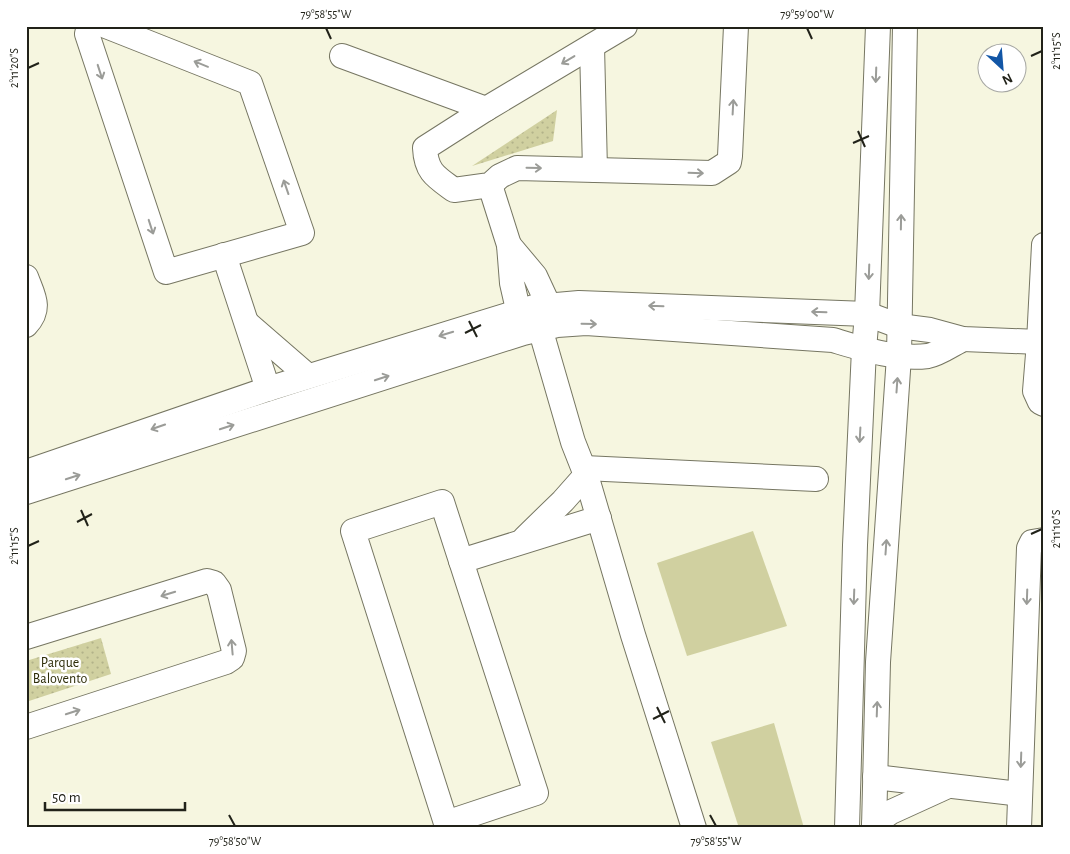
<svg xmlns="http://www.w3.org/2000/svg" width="1070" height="854" viewBox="0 0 1070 854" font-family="'Alegreya Sans',sans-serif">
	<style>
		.grass { fill: url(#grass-dots) }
		.garden { fill: #d0d0a0 }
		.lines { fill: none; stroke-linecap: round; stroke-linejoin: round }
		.minor-casing { stroke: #767662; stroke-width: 26 }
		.minor { stroke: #fff; stroke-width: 24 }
		.oneway { stroke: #9b9c98 }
		.ticks { fill: none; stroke: #212219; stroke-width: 2 }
		.labels { text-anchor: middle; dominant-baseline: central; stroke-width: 5; stroke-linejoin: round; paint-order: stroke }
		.park-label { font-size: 14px; fill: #2d2c08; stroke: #fff }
		.neatline { fill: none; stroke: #212219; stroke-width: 2 }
		.ticks-label { font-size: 12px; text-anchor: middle; fill: #212219 }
	</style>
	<defs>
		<pattern id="grass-dots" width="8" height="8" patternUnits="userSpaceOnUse" patternTransform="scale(1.25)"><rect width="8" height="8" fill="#d0d0a0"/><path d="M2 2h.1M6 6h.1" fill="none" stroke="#b2b289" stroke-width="1.8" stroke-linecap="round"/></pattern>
	</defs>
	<rect width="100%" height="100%" fill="#f6f6e0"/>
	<g class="grass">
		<path d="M 557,110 L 553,141 L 472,166 Z"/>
		<path d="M 101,638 L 111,674 L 26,702 L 26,661 Z"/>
	</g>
	<g class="garden">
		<path d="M 753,531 L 787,626 L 687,656 L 657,563 Z"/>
		<path d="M 774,723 L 804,828 L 739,828 L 711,742 Z"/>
	</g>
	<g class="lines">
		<g class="minor-casing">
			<g id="minor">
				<path d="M 89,26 L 87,34 L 166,272 L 302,233 L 250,83 L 106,26"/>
				<path d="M 625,26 L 486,109 L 425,148 C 426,172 436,177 454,190 L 490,185 L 500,176 L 517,168 L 712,173 L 729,162 L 730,156 L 736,26"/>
				<path d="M 592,46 L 595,170"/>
				<path d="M 342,56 L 486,109"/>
				<path d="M 490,185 L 509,245 L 512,283 L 522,327"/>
				<path d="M 509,245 L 535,276 L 555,319"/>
				<path d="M 1044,245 L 1039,342 L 1035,391 L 1040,402 L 1044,404"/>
				<path d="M 224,255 L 268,389"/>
				<path d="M 26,277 C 33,296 42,308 26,325"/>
				<path d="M 248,324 L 308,376"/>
				<path d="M 540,328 L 573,442 L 586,475 L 633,635 L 694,828"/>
				<path d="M 584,468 L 816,479"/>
				<path d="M 26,472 L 268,389 L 534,307 L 579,303 L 867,314 L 899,326 L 930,330 L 963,339 L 1039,342"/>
				<path d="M 26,492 L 523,333 L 557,325 L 586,323 L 833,340 C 863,349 896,360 928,356 C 939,354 953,344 963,339"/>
				<path d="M 442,502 L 536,793 L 446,823 L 353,531 Z"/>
				<path d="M 525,538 L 563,501 L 586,475"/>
				<path d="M 461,561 L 599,518"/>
				<path d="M 26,637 L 207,581 L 214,583 L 219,590 L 234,651 L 232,658 L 226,662 L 26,727"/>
				<path d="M 875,777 L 1020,794"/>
				<path d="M 874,824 L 891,812 L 948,786"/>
				<path d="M 847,828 L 855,545 L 864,349 L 867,314 L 878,26"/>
				<path d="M 874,828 L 878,662 L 899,356 L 905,26"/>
				<path d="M 1019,828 L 1029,548 L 1032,542 L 1044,540"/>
			</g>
		</g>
		<use href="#minor" class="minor"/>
	</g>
	<defs><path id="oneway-shaft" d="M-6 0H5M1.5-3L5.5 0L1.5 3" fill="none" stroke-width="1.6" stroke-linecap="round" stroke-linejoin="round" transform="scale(1.25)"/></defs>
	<g class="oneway">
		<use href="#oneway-shaft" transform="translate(568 60) rotate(149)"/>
		<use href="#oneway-shaft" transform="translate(201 64) rotate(-158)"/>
		<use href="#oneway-shaft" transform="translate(100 72) rotate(72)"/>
		<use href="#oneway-shaft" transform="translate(876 75) rotate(92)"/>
		<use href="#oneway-shaft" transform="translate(733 107) rotate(-87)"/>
		<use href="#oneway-shaft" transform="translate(534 168) rotate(1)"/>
		<use href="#oneway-shaft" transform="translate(696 173) rotate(2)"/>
		<use href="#oneway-shaft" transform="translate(286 187) rotate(-109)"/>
		<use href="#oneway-shaft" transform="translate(901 222) rotate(-89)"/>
		<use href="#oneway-shaft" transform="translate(151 227) rotate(72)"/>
		<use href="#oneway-shaft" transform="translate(869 272) rotate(92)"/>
		<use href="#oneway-shaft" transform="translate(656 306) rotate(-178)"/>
		<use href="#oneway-shaft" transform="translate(819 312) rotate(-178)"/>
		<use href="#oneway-shaft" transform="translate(589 324) rotate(1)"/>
		<use href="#oneway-shaft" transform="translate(446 334) rotate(163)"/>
		<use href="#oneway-shaft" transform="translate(382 378) rotate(-18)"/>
		<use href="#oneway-shaft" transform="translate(897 385) rotate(-86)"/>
		<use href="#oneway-shaft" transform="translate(158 427) rotate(161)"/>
		<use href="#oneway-shaft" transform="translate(227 427) rotate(-18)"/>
		<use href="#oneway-shaft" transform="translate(860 435) rotate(93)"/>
		<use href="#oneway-shaft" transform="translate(73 477) rotate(-18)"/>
		<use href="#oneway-shaft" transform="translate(886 547) rotate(-86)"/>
		<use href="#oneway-shaft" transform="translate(168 594) rotate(163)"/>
		<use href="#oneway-shaft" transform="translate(854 597) rotate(92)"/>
		<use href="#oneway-shaft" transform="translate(1027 597) rotate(92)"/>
		<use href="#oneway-shaft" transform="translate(232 647) rotate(-95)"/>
		<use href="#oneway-shaft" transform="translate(877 709) rotate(-88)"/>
		<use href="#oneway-shaft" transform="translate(73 712) rotate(-18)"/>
		<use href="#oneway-shaft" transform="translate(1021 760) rotate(92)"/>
	</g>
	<path class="ticks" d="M 326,28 L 331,39M 807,28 L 812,39M 1031,56 L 1042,51M 28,68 L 39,63M 858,131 L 865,147M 853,143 L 869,136M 469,321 L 477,337M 465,333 L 481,325M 81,510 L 88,526M 77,522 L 92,514M 1031,534 L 1042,529M 28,546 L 39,541M 657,707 L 665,723M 653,719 L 669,711M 229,815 L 235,826M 710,815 L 716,826"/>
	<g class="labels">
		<g class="park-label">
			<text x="60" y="663">Parque<tspan x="60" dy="16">Balovento</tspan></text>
		</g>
	</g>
	<rect width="1070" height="854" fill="none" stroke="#ffffff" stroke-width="55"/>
	<g transform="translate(1002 68) rotate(154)"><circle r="24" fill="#ffffff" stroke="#a6a7a3"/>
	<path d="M0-4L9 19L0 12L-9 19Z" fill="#1256a6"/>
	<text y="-8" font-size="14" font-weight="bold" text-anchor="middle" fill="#212219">N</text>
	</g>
	<path d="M45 802v8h140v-8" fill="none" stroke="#212219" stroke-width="2.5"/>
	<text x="52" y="802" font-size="15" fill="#212219" stroke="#ffffff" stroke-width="4" paint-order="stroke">50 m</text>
	<rect x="28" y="28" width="1014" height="798" class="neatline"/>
	<g class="ticks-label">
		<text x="326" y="18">79°58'55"W</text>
		<text x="807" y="18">79°59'00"W</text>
		<text transform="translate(1056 51) rotate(-90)" y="4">2°11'15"S</text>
		<text transform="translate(14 68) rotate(-90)" y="4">2°11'20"S</text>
		<text transform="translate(1056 529) rotate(-90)" y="4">2°11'10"S</text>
		<text transform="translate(14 546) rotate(-90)" y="4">2°11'15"S</text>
		<text x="235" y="845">79°58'50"W</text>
		<text x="716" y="845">79°58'55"W</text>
	</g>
</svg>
